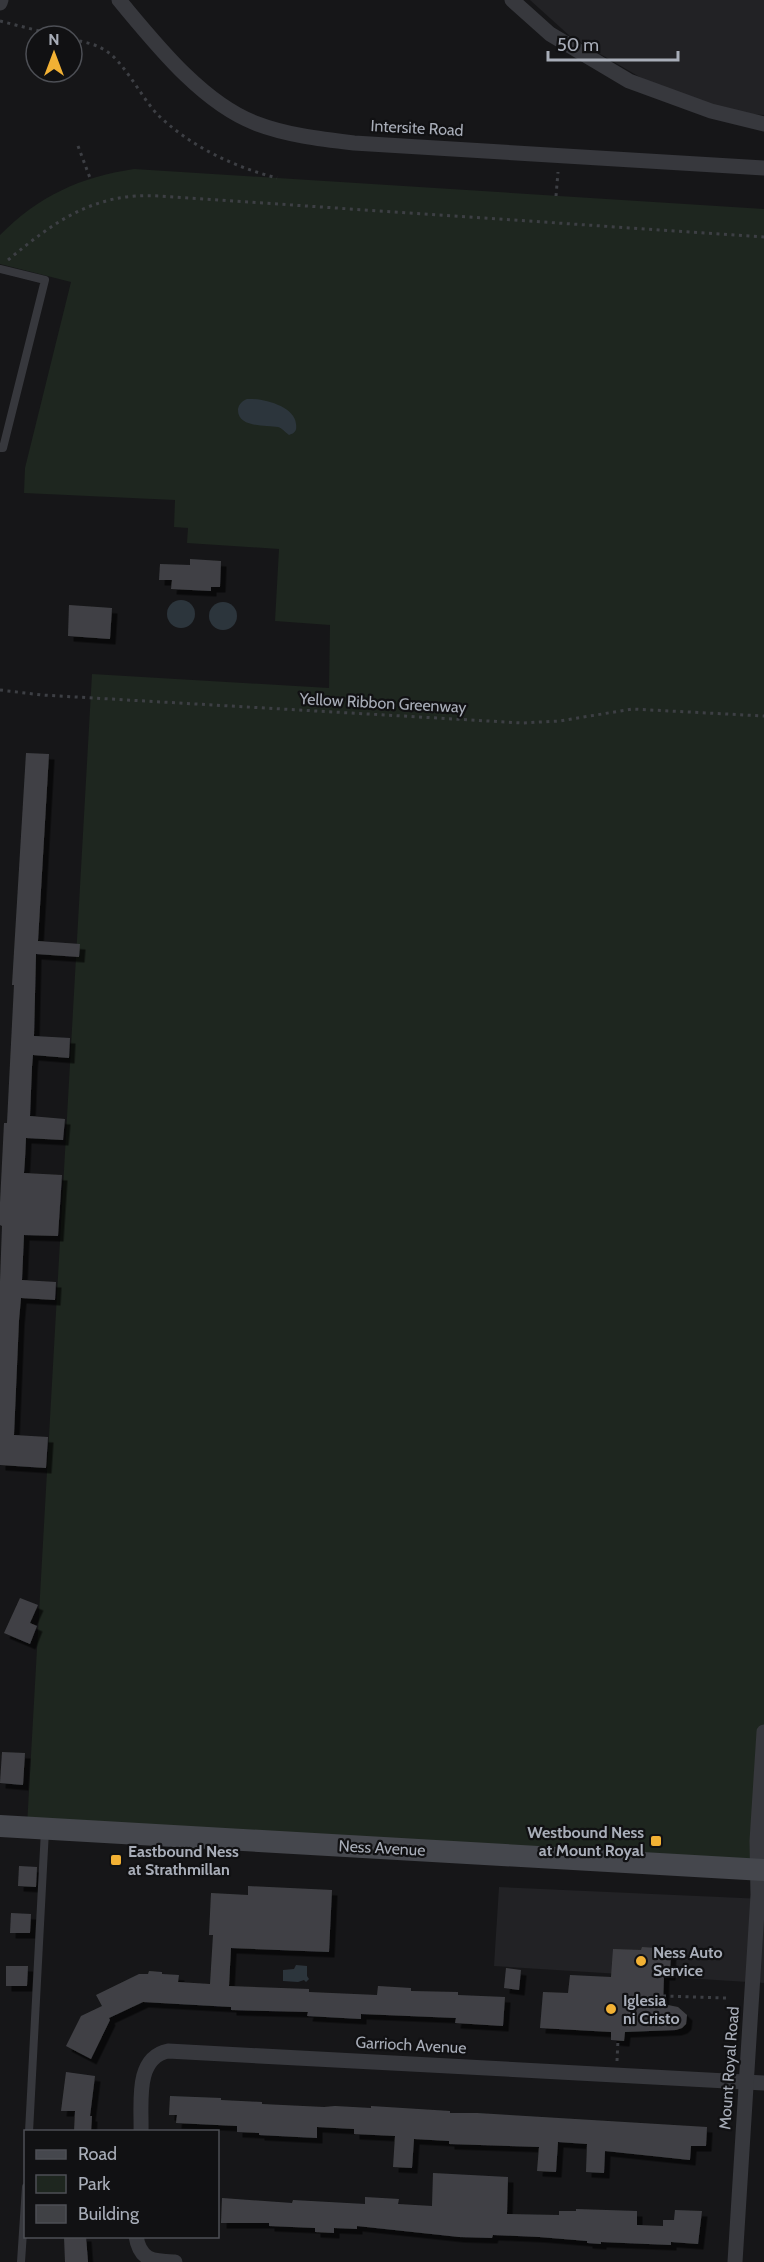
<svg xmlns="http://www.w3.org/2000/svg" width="764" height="2262" viewBox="0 0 764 2262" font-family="Cabin,sans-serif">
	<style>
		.built { fill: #222225 }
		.green { fill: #1e261f }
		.water { fill: #2c353c }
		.building { fill: #404145; filter: url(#shadow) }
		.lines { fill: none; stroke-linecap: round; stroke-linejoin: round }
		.path { stroke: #3d3f44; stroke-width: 3; stroke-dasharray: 3 4.5; stroke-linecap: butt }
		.lane { stroke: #37383d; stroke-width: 8 }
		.street { stroke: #37383d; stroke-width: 15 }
		.secondary { stroke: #45474d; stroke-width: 22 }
		.poi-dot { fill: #f2b134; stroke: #111113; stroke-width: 2 }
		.labels { text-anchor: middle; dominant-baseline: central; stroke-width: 4.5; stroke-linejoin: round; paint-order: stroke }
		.street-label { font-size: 16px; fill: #a8adb8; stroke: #111113 }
		.poi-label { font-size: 16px; font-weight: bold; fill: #a8adb8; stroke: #111113; text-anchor: start }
	</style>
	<defs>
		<filter id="shadow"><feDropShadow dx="5.5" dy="5.5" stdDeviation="0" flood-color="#0009"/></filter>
	</defs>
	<rect width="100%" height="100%" fill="#161618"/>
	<g class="built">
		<path d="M 530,0 L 764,0 L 764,115 L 732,113 L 650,83 L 571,37 Z"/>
		<path d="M 499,1887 L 764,1899 L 764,1983 L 494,1966 Z"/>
	</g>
	<path class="green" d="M 134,169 L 764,209 L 764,1732 L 759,1869 L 27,1826 L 92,674 L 329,688 L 330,625 L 275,621 L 279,549 L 187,543 L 188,528 L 174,527 L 175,500 L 24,493 L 25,468 L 71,282 L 0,264 L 0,235 C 39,196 80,177 134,169 Z"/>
	<g class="water">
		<path d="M 247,399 C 262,398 295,406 296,424 C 297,431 295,433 289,435 C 285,432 282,428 278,427 C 266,425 237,428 238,409 C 239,404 242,401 247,399 Z"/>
		<circle cx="181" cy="614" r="14"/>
		<circle cx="223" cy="616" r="14"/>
		<path d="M 296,1965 L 307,1966 L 307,1976 L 309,1979 L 306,1982 L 304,1980 L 298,1982 L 283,1981 L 283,1970 L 294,1969 Z"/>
	</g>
	<g class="building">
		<path d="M 190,559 L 221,561 L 220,587 L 211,587 L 211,591 L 171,589 L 172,580 L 159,580 L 160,564 L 190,565 Z"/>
		<path d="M 69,605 L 112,608 L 110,639 L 68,636 Z"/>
		<path d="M 26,753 L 49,754 L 38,941 L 80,944 L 79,957 L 36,954 L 34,1036 L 70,1038 L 69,1058 L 33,1055 L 32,1067 L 30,1116 L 65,1119 L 63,1140 L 26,1138 L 25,1159 L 24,1173 L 62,1175 L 58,1236 L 24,1235 L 22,1280 L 56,1282 L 55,1300 L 21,1298 L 19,1320 L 14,1435 L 48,1437 L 46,1468 L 0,1465 L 0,1282 L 2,1226 L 0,1225 L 0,1203 L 4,1123 L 7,1123 L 9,1083 L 14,985 L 12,985 Z"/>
		<path d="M 20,1598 L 38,1605 L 30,1623 L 37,1626 L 30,1644 L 4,1633 Z"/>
		<path d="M 2,1752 L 25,1753 L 23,1785 L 0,1783 Z"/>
		<path d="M 19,1866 L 37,1867 L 36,1887 L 18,1886 Z"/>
		<path d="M 248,1886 L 332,1890 L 329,1952 L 231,1948 L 229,1986 L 309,1989 L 309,1992 L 377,1995 L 378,1986 L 411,1988 L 411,1991 L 458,1992 L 458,1995 L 505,1997 L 503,2026 L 455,2023 L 456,2018 L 361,2014 L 361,2019 L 307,2016 L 308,2012 L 231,2010 L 231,2007 L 143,2002 L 109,2018 L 110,2020 L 91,2059 L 66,2046 L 81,2016 L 102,2006 L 96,1995 L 139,1974 L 148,1974 L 149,1971 L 162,1972 L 162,1974 L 179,1975 L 178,1982 L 210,1984 L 213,1935 L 209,1935 L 211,1893 L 248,1895 Z"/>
		<path d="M 11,1913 L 31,1914 L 30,1933 L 10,1933 Z"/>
		<path d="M 642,1947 L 671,1949 L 670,1975 L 664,1975 L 663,2004 L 678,2007 L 687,2015 L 686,2024 L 682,2028 L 676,2030 L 625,2032 L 624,2041 L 611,2040 L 611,2032 L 540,2028 L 543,1992 L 568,1993 L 570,1975 L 611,1977 L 613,1949 L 641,1950 Z"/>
		<path d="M 6,1966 L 28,1966 L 27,1986 L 6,1986 Z"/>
		<path d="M 506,1968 L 521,1970 L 519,1990 L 504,1988 Z"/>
		<path d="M 66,2072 L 95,2076 L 90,2116 L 92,2116 L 91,2132 L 74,2132 L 75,2111 L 61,2111 Z"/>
		<path d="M 170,2096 L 221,2098 L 221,2100 L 262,2102 L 262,2104 L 324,2107 L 335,2106 L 371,2108 L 371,2106 L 450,2111 L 450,2113 L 477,2113 L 707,2127 L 706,2146 L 691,2146 L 690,2160 L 605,2151 L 604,2173 L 586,2172 L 587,2144 L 558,2142 L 556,2172 L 537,2171 L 539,2147 L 449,2144 L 449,2141 L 414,2139 L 412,2168 L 393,2167 L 395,2136 L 354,2134 L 354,2129 L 317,2127 L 317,2138 L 259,2135 L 259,2133 L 237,2132 L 237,2126 L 176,2123 L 177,2115 L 169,2115 Z"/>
		<path d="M 433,2173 L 508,2177 L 507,2214 L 559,2215 L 559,2211 L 576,2211 L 576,2209 L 637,2211 L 637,2225 L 663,2226 L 663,2220 L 674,2220 L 675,2210 L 702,2211 L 698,2244 L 671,2242 L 671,2245 L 601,2242 L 601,2244 L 587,2243 L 587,2241 L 539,2237 L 493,2235 L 492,2238 L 459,2237 L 357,2226 L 357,2229 L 334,2228 L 334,2233 L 315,2232 L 315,2228 L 269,2226 L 269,2223 L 221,2223 L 222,2198 L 292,2203 L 293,2200 L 365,2204 L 365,2197 L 399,2199 L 398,2204 L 432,2206 Z"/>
		<path d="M 64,2236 L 86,2236 L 88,2262 L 65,2262 Z"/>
	</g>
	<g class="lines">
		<g class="path">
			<path d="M 0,21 L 59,36"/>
			<path d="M 72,39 C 82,42 93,43 103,49 C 124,60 141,98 159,116 C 192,147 234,167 277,178"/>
			<path d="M 78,146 L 90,178"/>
			<path d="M 556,196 L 558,172"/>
			<path d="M 8,260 C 55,221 95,192 159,196 L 764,237"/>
			<path d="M 0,690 L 42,695 L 522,723 L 560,721 L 632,709 L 764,716"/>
			<path d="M 663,1996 L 726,1998"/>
			<path d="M 617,2061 L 618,2040"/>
		</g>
		<g class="lane">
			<path d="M 0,269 L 45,280 L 3,448 L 0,448"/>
			<path d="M 29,2132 L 45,1830"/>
			<path d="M 21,2262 L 26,2187"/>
		</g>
		<g class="street">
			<path d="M 119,0 C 155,43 201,102 255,123 C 286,135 320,139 354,143 L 764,168"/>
			<path d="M 512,0 L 550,34 L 629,81 L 711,111 L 764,124"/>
			<path d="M 0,3 L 1,0"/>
			<path d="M 141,2132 C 142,2105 134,2058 168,2051 L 764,2083"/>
			<path d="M 136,2236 C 140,2261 153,2261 175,2262"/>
			<path d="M 735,2262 L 758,1895 L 757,1841 L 764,1732"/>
		</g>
		<path class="secondary" d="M 0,1826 L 764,1870"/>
	</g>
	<g class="poi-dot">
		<rect x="650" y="1835" width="12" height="12" rx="3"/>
		<rect x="110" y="1854" width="12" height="12" rx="3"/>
		<circle cx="641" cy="1961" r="6"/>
		<circle cx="611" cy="2009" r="6"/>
	</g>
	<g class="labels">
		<g class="street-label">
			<text transform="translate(417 128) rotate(3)">Intersite Road</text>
			<text transform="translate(383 703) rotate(3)">Yellow Ribbon Greenway</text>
			<text transform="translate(382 1848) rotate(3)">Ness Avenue</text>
			<text transform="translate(411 2045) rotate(3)">Garrioch Avenue</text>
			<text transform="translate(729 2068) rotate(-86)">Mount Royal Road</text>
		</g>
		<g class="poi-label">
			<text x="644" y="1832" text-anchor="end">Westbound Ness<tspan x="644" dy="18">at Mount Royal</tspan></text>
			<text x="128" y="1851">Eastbound Ness<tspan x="128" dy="18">at Strathmillan</tspan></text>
			<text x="653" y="1952">Ness Auto<tspan x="653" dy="18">Service</tspan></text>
			<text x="623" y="2000">Iglesia<tspan x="623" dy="18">ni Cristo</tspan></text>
		</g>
	</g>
	<rect x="24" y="2130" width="195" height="108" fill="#111113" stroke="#4d4f55" stroke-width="1.5"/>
	<rect x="36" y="2150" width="30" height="9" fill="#45474d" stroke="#4d4f55" stroke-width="1.5"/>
	<text x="78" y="2160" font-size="18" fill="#a8adb8">Road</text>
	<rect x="36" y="2175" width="30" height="18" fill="#1e261f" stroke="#4d4f55" stroke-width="1.5"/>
	<text x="78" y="2190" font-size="18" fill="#a8adb8">Park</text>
	<rect x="36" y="2205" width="30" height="18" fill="#404145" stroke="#4d4f55" stroke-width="1.5"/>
	<text x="78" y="2220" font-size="18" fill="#a8adb8">Building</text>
	<g transform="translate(54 54)"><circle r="28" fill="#111113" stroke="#4d4f55" stroke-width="1.5"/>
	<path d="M0-4.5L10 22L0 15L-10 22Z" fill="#f2b134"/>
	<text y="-9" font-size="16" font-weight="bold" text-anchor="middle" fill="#a8adb8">N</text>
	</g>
	<path d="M548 51v9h130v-9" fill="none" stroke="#a8adb8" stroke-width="3"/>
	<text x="557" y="51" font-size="18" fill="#a8adb8" stroke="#111113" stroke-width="4.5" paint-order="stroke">50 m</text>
</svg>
